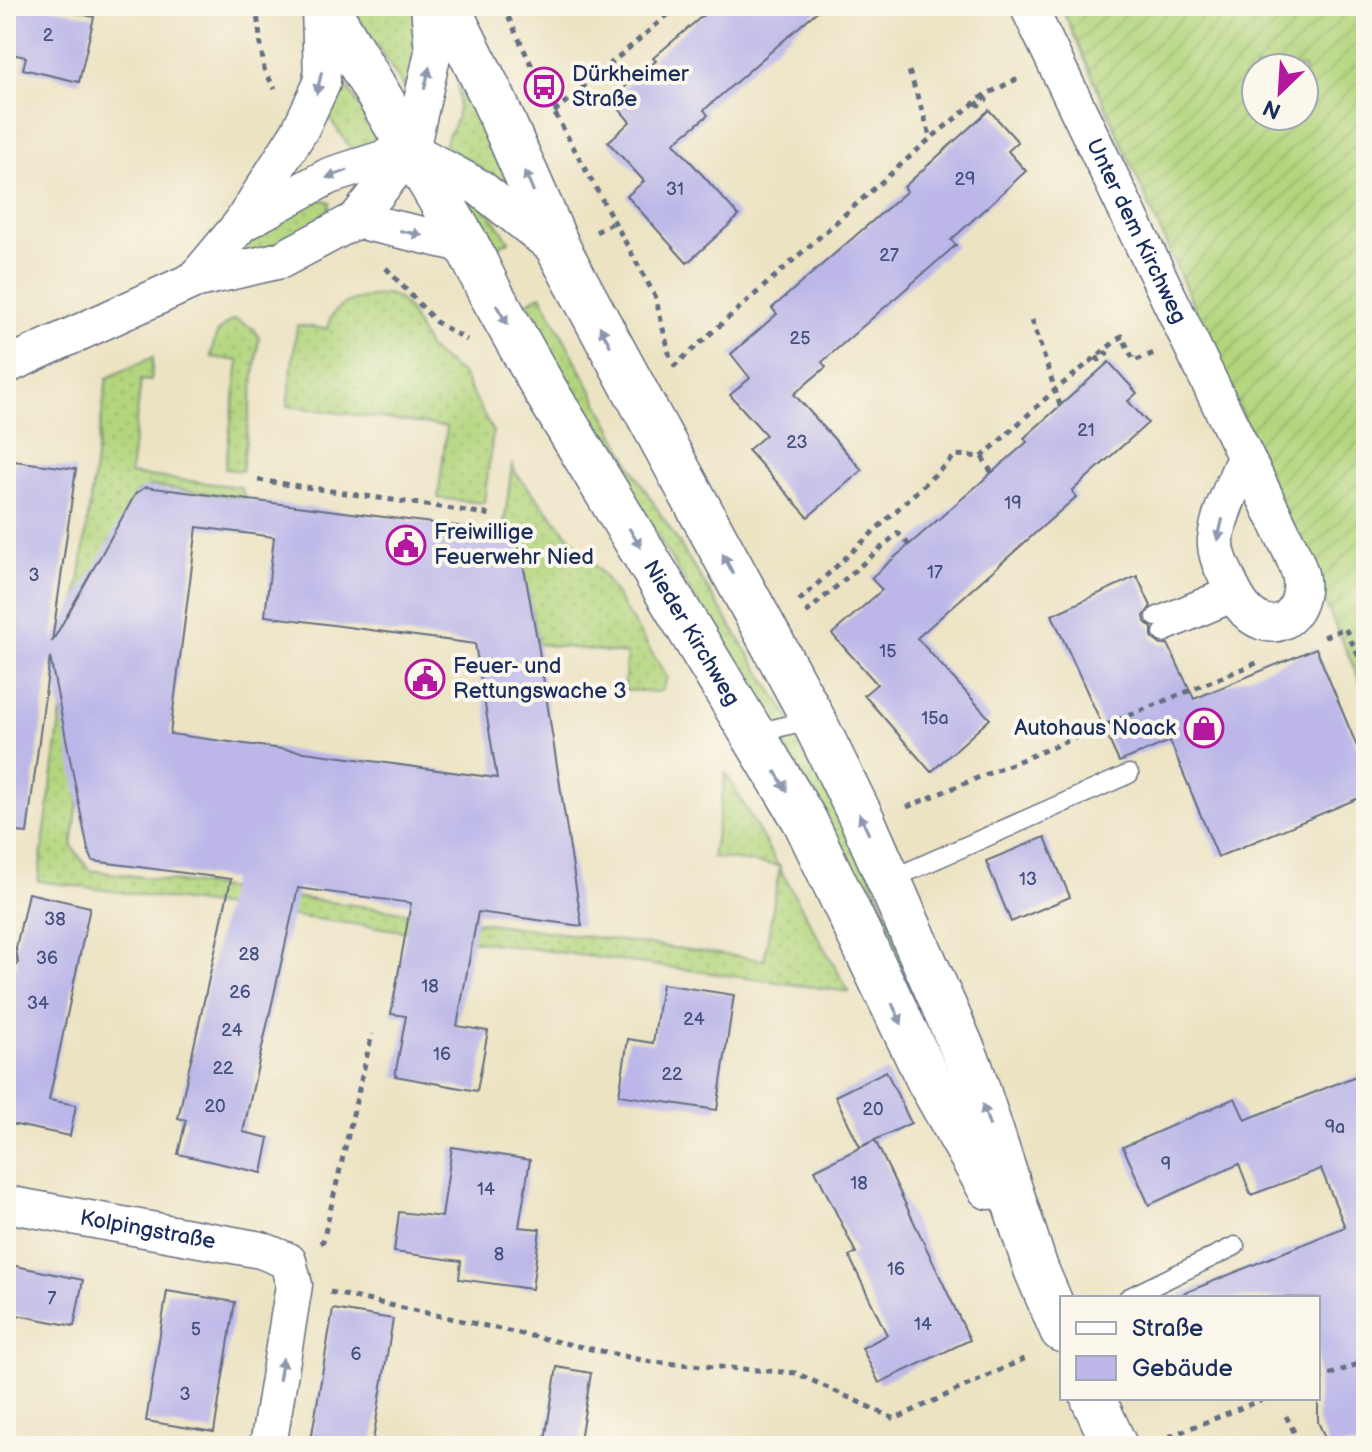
<svg xmlns="http://www.w3.org/2000/svg" width="1372" height="1452" viewBox="0 0 1372 1452" font-family="'Balsamiq Sans',sans-serif">
	<style>
		.grass { fill: url(#grass-dots); stroke: #67826e; stroke-width: 2 }
		.garden { fill: url(#garden-furrows); stroke: #67826e; stroke-width: 2; fill-rule: evenodd }
		.building { fill: #bcb7e8; fill-rule: evenodd }
		.lines { fill: none; stroke-linecap: round; stroke-linejoin: round }
		.lane-casing { stroke: #646e81; stroke-width: 21 }
		.street-casing { stroke: #646e81; stroke-width: 39 }
		.secondary-casing { stroke: #646e81; stroke-width: 47 }
		.path { stroke: #646e81; stroke-width: 5; stroke-dasharray: 6 6; stroke-linecap: butt }
		.lane { stroke: #fff; stroke-width: 18 }
		.street { stroke: #fff; stroke-width: 36 }
		.secondary { stroke: #fff; stroke-width: 44 }
		.oneway { fill: #8d97ae }
		.labels { text-anchor: middle; dominant-baseline: central; stroke-width: 8; stroke-linejoin: round; paint-order: stroke }
		.number-label { font-size: 18px; fill: #435180 }
		.poi-label { font-size: 22px; fill: #1b2f5e; stroke: #fbf7ec; text-anchor: start }
		.street-label { font-size: 22px; fill: #1b2f5e; stroke: #fbf7ec }
	</style>
	<defs>
		<pattern id="grass-dots" width="8" height="8" patternUnits="userSpaceOnUse" patternTransform="scale(2)"><rect width="8" height="8" fill="#b3d57d"/><path d="M2 2h.1M6 6h.1" fill="none" stroke="#99b76e" stroke-width="1.8" stroke-linecap="round"/></pattern>
		<pattern id="garden-furrows" width="10" height="10" patternUnits="userSpaceOnUse" patternTransform="scale(2)"><rect width="10" height="10" fill="#b3d57d"/><path d="M-1 1l2-2M0 10L10 0M9 11l2-2" fill="none" stroke="#99b76e"/></pattern>
	</defs>
	<rect width="100%" height="100%" fill="#fbf7ec"/>
	<filter id="ink" filterUnits="userSpaceOnUse"><feTurbulence type="fractalNoise" baseFrequency=".0125" numOctaves="2"/><feDisplacementMap in="SourceGraphic" scale="16" xChannelSelector="R" yChannelSelector="G"/><feConvolveMatrix kernelMatrix="1 2 1 2 8 2 1 2 1" color-interpolation-filters="sRGB"/></filter>
	<filter id="wash" filterUnits="userSpaceOnUse"><feTurbulence type="fractalNoise" baseFrequency=".006" numOctaves="4" result="noise"/><feDisplacementMap in="SourceGraphic" scale="32" xChannelSelector="R" yChannelSelector="G"/><feGaussianBlur stdDeviation="1.8" result="paint"/><feColorMatrix in="noise" values="0 0 0 0 0 0 0 0 0 0 0 0 0 0 0 0 0 1.4 0 .05"/><feComposite in="paint" operator="in"/></filter>
	<g filter="url(#wash)">
		<rect width="100%" height="100%" fill="#ece3c3"/>
		<g class="grass">
			<path d="M 351,6 L 420,6 L 414,102 Z"/>
			<path d="M 457,67 L 515,194 L 468,159 L 445,149 C 444,137 453,130 456,119 C 460,102 458,85 457,67 Z"/>
			<path d="M 340,77 L 377,132 L 372,146 L 361,151 L 351,149 L 325,112 Z"/>
			<path d="M 456,189 L 484,205 L 509,241 L 491,251 Z"/>
			<path d="M 315,197 L 330,202 L 327,220 L 247,258 L 236,244 Z"/>
			<path d="M 386,294 L 396,297 L 406,306 L 429,349 L 462,374 L 493,432 L 484,503 L 438,498 L 447,427 L 287,406 L 297,325 L 327,329 C 333,299 361,297 386,294 Z"/>
			<path d="M 541,295 L 639,480 L 834,789 L 907,962 L 899,965 L 815,798 L 626,484 L 523,304 Z"/>
			<path d="M 235,319 L 254,329 L 259,338 L 242,471 L 225,469 L 239,361 L 211,357 C 214,337 216,328 235,319 Z"/>
			<path d="M 153,357 L 151,381 L 141,380 L 130,474 L 240,487 L 246,498 L 152,486 L 136,493 L 89,723 L 72,846 L 89,870 L 764,960 L 780,866 L 712,857 L 726,773 L 849,992 L 38,881 L 107,378 Z"/>
			<path d="M 512,465 L 517,475 L 604,576 L 667,677 L 662,690 L 657,692 L 624,690 L 627,654 L 538,644 L 519,545 L 503,532 Z"/>
		</g>
		<path class="garden" d="M 1061,6 L 1366,6 L 1366,695 ZM 1256,68 L 1304,68 L 1304,116 L 1256,116 Z"/>
		<g id="blocks">
			<g class="building">
				<path d="M 6,6 L 43,6 L 94,17 L 79,82 L 23,69 L 26,57 L 6,53 Z"/>
				<path d="M 714,6 L 823,6 L 704,110 L 708,115 L 674,143 L 739,216 L 687,263 L 627,196 L 644,181 L 608,142 L 630,122 L 611,99 L 656,61 L 653,58 Z"/>
				<path d="M 989,110 L 1018,142 L 1008,151 L 1026,171 L 951,240 L 956,245 L 822,362 L 826,367 L 794,394 L 862,470 L 808,517 L 748,450 L 766,435 L 730,395 L 750,378 L 731,354 L 777,314 L 772,308 L 907,191 L 904,187 Z"/>
				<path d="M 1109,362 L 1137,393 L 1128,401 L 1148,423 L 1072,491 L 1076,497 L 917,638 L 990,719 L 931,772 L 864,695 L 877,684 L 832,634 L 882,590 L 871,578 L 1027,442 L 1024,438 Z"/>
				<path d="M 14,461 L 76,469 L 52,642 L 136,493 L 146,487 L 503,532 L 515,539 L 521,552 L 538,644 L 582,926 L 478,912 L 457,1026 L 488,1031 L 477,1091 L 395,1076 L 406,1016 L 391,1014 L 411,903 L 298,888 L 243,1132 L 269,1138 L 262,1173 L 178,1154 L 186,1120 L 178,1118 L 231,879 L 93,861 L 88,850 L 50,657 L 27,833 L 6,831 L 6,527 ZM 197,527 L 274,537 L 265,616 L 475,644 L 497,778 L 170,734 Z"/>
				<path d="M 1137,576 L 1151,606 L 1144,616 L 1145,622 L 1152,628 L 1152,638 L 1161,645 L 1168,644 L 1194,699 L 1316,648 L 1366,768 L 1366,795 L 1218,857 L 1170,741 L 1119,762 L 1052,615 Z"/>
				<path d="M 1045,837 L 1070,897 L 1011,922 L 986,861 Z"/>
				<path d="M 28,893 L 90,907 L 49,1100 L 76,1105 L 70,1136 L 6,1123 L 6,996 L 11,972 L 18,963 L 16,948 Z"/>
				<path d="M 662,984 L 734,995 L 717,1110 L 619,1095 L 628,1039 L 653,1043 Z"/>
				<path d="M 886,1071 L 911,1123 L 860,1147 L 835,1096 Z"/>
				<path d="M 1366,1072 L 1366,1446 L 1329,1446 L 1318,1422 L 1318,1298 L 1175,1297 L 1345,1227 L 1321,1169 L 1251,1195 L 1239,1164 L 1149,1205 L 1123,1147 L 1235,1098 L 1245,1120 Z"/>
				<path d="M 875,1140 L 970,1340 L 879,1383 L 862,1348 L 887,1335 L 849,1256 L 856,1253 L 815,1170 Z"/>
				<path d="M 452,1147 L 530,1160 L 519,1227 L 540,1229 L 532,1289 L 459,1279 L 461,1261 L 394,1252 L 399,1212 L 442,1217 Z"/>
				<path d="M 6,1264 L 83,1280 L 74,1326 L 6,1313 Z"/>
				<path d="M 167,1291 L 235,1302 L 214,1432 L 146,1421 Z"/>
				<path d="M 333,1309 L 393,1319 L 372,1446 L 310,1446 Z"/>
				<path d="M 557,1367 L 591,1373 L 579,1446 L 544,1446 Z"/>
			</g>
		</g>
	</g>
	<g filter="url(#ink)">
		<use href="#blocks" fill-opacity="0" stroke="#646e81" stroke-width="2"/>
		<g class="lines">
			<g class="lane-casing">
				<g id="lane">
					<path d="M 1156,617 L 1230,586"/>
					<path d="M 1163,633 L 1238,601"/>
					<path d="M 753,734 L 793,724 L 809,711"/>
					<path d="M 889,880 L 1129,774"/>
					<path d="M 6,961 L 7,955"/>
					<path d="M 1128,1298 L 1235,1246"/>
				</g>
			</g>
			<g class="street-casing">
				<g id="street">
					<path id="s1" d="M 1028,6 L 1291,551 C 1294,558 1298,566 1300,574 C 1306,597 1292,631 1263,622 C 1245,616 1235,597 1228,580 C 1222,567 1215,554 1216,539 C 1218,515 1236,480 1245,457"/>
					<path d="M 356,220 L 467,245"/>
					<path d="M 241,224 L 329,176 L 411,150 L 480,188 L 560,252"/>
					<path d="M 194,280 L 241,224 L 300,130 L 322,83 L 320,6"/>
					<path d="M 6,366 L 194,280 L 281,260 L 356,220 L 411,150 L 433,52 L 429,6"/>
					<path id="s2" d="M 6,1204 L 261,1250 L 288,1261 L 294,1285 L 268,1446"/>
				</g>
			</g>
			<g class="secondary-casing">
				<g id="secondary">
					<path id="s3" d="M 326,6 L 467,245 L 490,292 L 544,388 L 805,821 L 929,1081 L 989,1187"/>
					<path d="M 447,6 L 492,96 L 560,252 L 809,711 L 863,821 L 970,1066 L 1036,1269 L 1062,1330"/>
					<path d="M 1093,1398 L 1115,1446"/>
				</g>
			</g>
			<g class="path">
				<path d="M 256,6 L 264,69 L 275,89"/>
				<path d="M 503,6 L 554,112 L 655,296 L 671,361"/>
				<path d="M 909,71 L 931,138"/>
				<path d="M 976,102 L 979,105 L 986,100 L 983,96"/>
				<path d="M 554,112 L 678,6"/>
				<path d="M 596,232 L 614,222"/>
				<path d="M 386,268 L 436,322 L 467,340"/>
				<path d="M 1032,320 L 1060,405"/>
				<path d="M 1096,357 L 1099,360 L 1107,354 L 1103,351"/>
				<path d="M 673,367 L 931,138 L 983,96 L 1021,77"/>
				<path d="M 982,457 L 992,473"/>
				<path d="M 258,480 L 493,515"/>
				<path d="M 799,601 L 956,455 L 982,457 L 1055,390 L 1122,336 L 1134,361 L 1154,353"/>
				<path d="M 806,613 L 898,533 L 909,545"/>
				<path d="M 1324,637 L 1345,628 L 1366,672"/>
				<path d="M 907,807 L 1259,662"/>
				<path d="M 320,1243 L 323,1241 L 372,1034"/>
				<path d="M 330,1292 L 651,1362 L 796,1373 L 895,1419 L 1028,1357"/>
				<path d="M 1318,1379 L 1366,1361"/>
				<path d="M 1286,1416 L 1301,1446"/>
				<path d="M 1158,1441 L 1266,1398"/>
			</g>
			<use href="#lane" class="lane"/>
			<use href="#street" class="street"/>
			<use href="#secondary" class="secondary"/>
		</g>
		<defs><path id="oneway-solid" d="M-6-.8H1V-3.2L6.5 0L1 3.2V.8H-6Z" transform="scale(2)"/></defs>
		<g class="oneway">
			<use href="#oneway-solid" transform="translate(427 78) rotate(-77)"/>
			<use href="#oneway-solid" transform="translate(319 83) rotate(103)"/>
			<use href="#oneway-solid" transform="translate(337 174) rotate(160)"/>
			<use href="#oneway-solid" transform="translate(529 181) rotate(-113)"/>
			<use href="#oneway-solid" transform="translate(411 233) rotate(12)"/>
			<use href="#oneway-solid" transform="translate(502 315) rotate(60)"/>
			<use href="#oneway-solid" transform="translate(605 336) rotate(-118)"/>
			<use href="#oneway-solid" transform="translate(1220 530) rotate(103)"/>
			<use href="#oneway-solid" transform="translate(635 538) rotate(59)"/>
			<use href="#oneway-solid" transform="translate(728 564) rotate(-118)"/>
			<use href="#oneway-solid" transform="translate(781 781) rotate(59)"/>
			<use href="#oneway-solid" transform="translate(864 824) rotate(-115)"/>
			<use href="#oneway-solid" transform="translate(897 1014) rotate(65)"/>
			<use href="#oneway-solid" transform="translate(986 1115) rotate(-108)"/>
			<use href="#oneway-solid" transform="translate(281 1369) rotate(-81)"/>
		</g>
	</g>
	<defs>
		<g id="bus-ring" transform="scale(2)"><circle r="9.5" fill="#fbf7ec" stroke="#b5179e" stroke-width="1.5"/><path d="M-5-6H5V4H4V6H2V4H-2V6H-4V4H-5ZM-3.5-4V0h7V-4ZM-3.5 1.2v1.5H-2V1.2ZM2 1.2v1.5H3.5V1.2Z" fill="#b5179e"/></g>
		<g id="civic-ring" transform="scale(2)"><circle r="9.5" fill="#fbf7ec" stroke="#b5179e" stroke-width="1.5"/><path d="M-.6-6.5H3V-4.5H.6V-3L4-1V1h2V6H-6V1h2V-1L-.6-3ZM-1.2 2.5V6h2.4V2.5Z" fill="#b5179e"/></g>
		<g id="shop-ring" transform="scale(2)"><circle r="9.5" fill="#fbf7ec" stroke="#b5179e" stroke-width="1.5"/><path d="M-5-2.5h2.3a2.7 3.5 0 0 1 5.4 0H5L5.5 6h-11ZM-1.5-2.5h3a1.5 2.3 0 0 0-3 0Z" fill="#b5179e"/></g>
	</defs>
	<g fill-rule="evenodd">
		<use href="#bus-ring" x="544" y="87"/>
		<use href="#civic-ring" x="406" y="545"/>
		<use href="#civic-ring" x="425" y="679"/>
		<use href="#shop-ring" x="1204" y="728"/>
	</g>
	<g class="labels">
		<g class="number-label">
			<text x="48" y="35">2</text>
			<text x="965" y="179">29</text>
			<text x="675" y="189">31</text>
			<text x="889" y="255">27</text>
			<text x="800" y="338">25</text>
			<text x="1086" y="430">21</text>
			<text x="797" y="442">23</text>
			<text x="1013" y="503">19</text>
			<text x="935" y="572">17</text>
			<text x="34" y="575">3</text>
			<text x="888" y="651">15</text>
			<text x="935" y="718">15a</text>
			<text x="1028" y="879">13</text>
			<text x="55" y="919">38</text>
			<text x="249" y="954">28</text>
			<text x="47" y="958">36</text>
			<text x="430" y="986">18</text>
			<text x="240" y="992">26</text>
			<text x="38" y="1003">34</text>
			<text x="694" y="1019">24</text>
			<text x="232" y="1030">24</text>
			<text x="442" y="1054">16</text>
			<text x="223" y="1068">22</text>
			<text x="672" y="1074">22</text>
			<text x="215" y="1106">20</text>
			<text x="873" y="1109">20</text>
			<text x="1335" y="1127">9a</text>
			<text x="1166" y="1164">9</text>
			<text x="859" y="1183">18</text>
			<text x="486" y="1189">14</text>
			<text x="499" y="1254">8</text>
			<text x="896" y="1269">16</text>
			<text x="52" y="1298">7</text>
			<text x="923" y="1324">14</text>
			<text x="196" y="1329">5</text>
			<text x="356" y="1354">6</text>
			<text x="185" y="1394">3</text>
		</g>
		<g class="poi-label">
			<text x="572" y="74">Dürkheimer<tspan x="572" dy="25">Straße</tspan></text>
			<text x="434" y="532">Freiwillige<tspan x="434" dy="25">Feuerwehr Nied</tspan></text>
			<text x="453" y="666">Feuer- und<tspan x="453" dy="25">Rettungswache 3</tspan></text>
			<text x="1176" y="728" text-anchor="end">Autohaus Noack</text>
		</g>
		<g class="street-label">
			<text stroke="none"><textPath href="#s1" startOffset="250">Unter dem Kirchweg</textPath></text>
			<text stroke="none"><textPath href="#s3" startOffset="726">Nieder Kirchweg</textPath></text>
			<text stroke="none"><textPath href="#s2" startOffset="144">Kolpingstraße</textPath></text>
		</g>
	</g>
	<rect width="1372" height="1452" fill="none" stroke="#fbf7ec" stroke-width="32"/>
	<rect x="1060" y="1296" width="260" height="104" fill="#fbf7ec" stroke="#a1a7b3" stroke-width="2"/>
	<rect x="1076" y="1322" width="40" height="12" fill="#ffffff" stroke="#a1a7b3" stroke-width="2"/>
	<text x="1132" y="1336" font-size="24" fill="#1b2f5e">Straße</text>
	<rect x="1076" y="1356" width="40" height="24" fill="#bcb7e8" stroke="#a1a7b3" stroke-width="2"/>
	<text x="1132" y="1376" font-size="24" fill="#1b2f5e">Gebäude</text>
	<g transform="translate(1280 92) rotate(205)"><circle r="38" fill="#fbf7ec" stroke="#a1a7b3" stroke-width="2"/>
	<path d="M0-6L14 30L0 20L-14 30Z" fill="#b5179e"/>
	<text y="-12" font-size="22" font-weight="bold" text-anchor="middle" fill="#1b2f5e">N</text>
	</g>
</svg>
